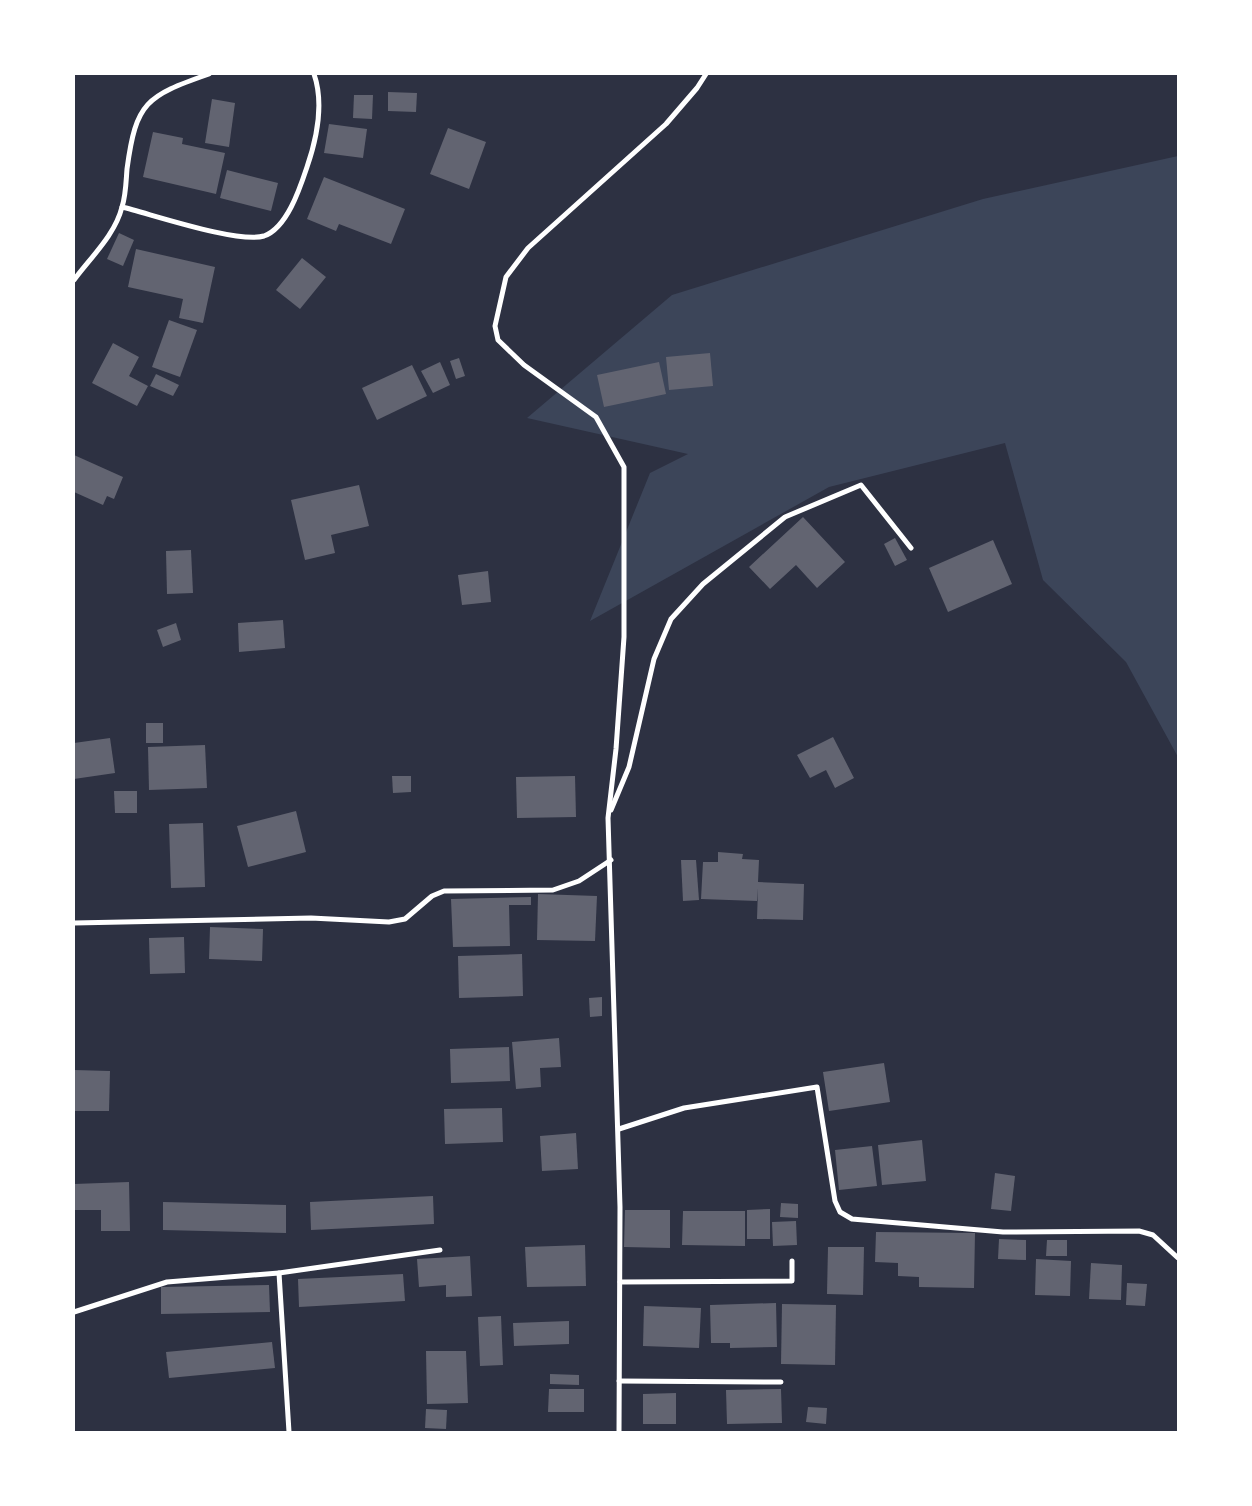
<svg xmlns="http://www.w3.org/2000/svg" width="1252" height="1506" viewBox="0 0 1252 1506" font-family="'Source Sans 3',sans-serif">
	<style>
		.green { fill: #3c4559 }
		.building { fill: #626471 }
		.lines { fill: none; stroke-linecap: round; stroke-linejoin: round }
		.minor { stroke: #fff; stroke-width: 5 }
	</style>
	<rect width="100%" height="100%" fill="#2d3142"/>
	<path class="green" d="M 1178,156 L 1178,757 L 1126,662 L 1043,580 L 1005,443 L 829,487 L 590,621 L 650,473 L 688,454 L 527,418 L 672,295 L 983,199 Z"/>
	<g class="building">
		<path d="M 388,92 L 417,93 L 416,112 L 388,111 Z"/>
		<path d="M 354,95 L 373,95 L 372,119 L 353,118 Z"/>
		<path d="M 212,99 L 235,103 L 229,147 L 205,143 Z"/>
		<path d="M 329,124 L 367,129 L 363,158 L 324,153 Z"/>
		<path d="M 448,128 L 486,142 L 469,189 L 430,174 Z"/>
		<path d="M 153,132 L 183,138 L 182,144 L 225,153 L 216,194 L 143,177 Z"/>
		<path d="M 227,170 L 278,183 L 271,211 L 220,198 Z"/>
		<path d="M 324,177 L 405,209 L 391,244 L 339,224 L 336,231 L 307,219 Z"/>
		<path d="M 119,233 L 134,240 L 123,266 L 107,259 Z"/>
		<path d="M 136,249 L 215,267 L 203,323 L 179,318 L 183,299 L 128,287 Z"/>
		<path d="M 302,258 L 326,277 L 300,309 L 276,290 Z"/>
		<path d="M 169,320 L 197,330 L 180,377 L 152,367 Z"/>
		<path d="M 113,343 L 139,357 L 129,376 L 148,386 L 137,406 L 92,383 Z"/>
		<path d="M 710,353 L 713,386 L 669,390 L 666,357 Z"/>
		<path d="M 459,358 L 465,376 L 456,379 L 450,361 Z"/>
		<path d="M 440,362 L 450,385 L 433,393 L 421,371 Z"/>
		<path d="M 659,362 L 666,394 L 604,407 L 597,375 Z"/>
		<path d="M 412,365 L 427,396 L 377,420 L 362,388 Z"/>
		<path d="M 156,374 L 179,385 L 173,396 L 150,386 Z"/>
		<path d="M 74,455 L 123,477 L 114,499 L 107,496 L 103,505 L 74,492 Z"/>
		<path d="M 359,485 L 369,526 L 331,535 L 335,553 L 305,560 L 291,500 Z"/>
		<path d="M 803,517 L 845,562 L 817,588 L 796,565 L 770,589 L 749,567 Z"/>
		<path d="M 895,538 L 907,560 L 895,566 L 884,544 Z"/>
		<path d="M 993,540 L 1012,584 L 948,612 L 929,568 Z"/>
		<path d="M 191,550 L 193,593 L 167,594 L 166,551 Z"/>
		<path d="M 488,571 L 491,602 L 462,605 L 458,575 Z"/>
		<path d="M 283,620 L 285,648 L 239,652 L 238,623 Z"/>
		<path d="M 176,623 L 181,640 L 163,647 L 157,630 Z"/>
		<rect x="146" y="723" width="17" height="20"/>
		<path d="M 833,737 L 854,778 L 835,788 L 826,770 L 810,778 L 797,755 Z"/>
		<path d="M 110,738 L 115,773 L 74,779 L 74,743 Z"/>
		<path d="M 205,745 L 207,788 L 149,790 L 148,747 Z"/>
		<path d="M 392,776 L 411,776 L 411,792 L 393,793 Z"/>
		<path d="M 575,776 L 576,817 L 517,818 L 516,777 Z"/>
		<path d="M 114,791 L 137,791 L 137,813 L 115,813 Z"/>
		<path d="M 296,811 L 306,852 L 248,867 L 237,826 Z"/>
		<path d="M 203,823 L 205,887 L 171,888 L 169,824 Z"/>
		<path d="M 718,852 L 743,854 L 742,859 L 759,860 L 758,882 L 804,884 L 803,920 L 757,919 L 758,888 L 757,901 L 701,899 L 703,862 L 718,862 Z"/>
		<path d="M 681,860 L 696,860 L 699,900 L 683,901 Z"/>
		<path d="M 538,894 L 597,896 L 595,941 L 537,940 Z"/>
		<path d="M 531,897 L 531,905 L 509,905 L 510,946 L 453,947 L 451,899 Z"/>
		<path d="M 210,927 L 263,929 L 262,961 L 209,959 Z"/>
		<path d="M 184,937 L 185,973 L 150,974 L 149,938 Z"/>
		<path d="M 522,954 L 523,996 L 459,998 L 458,956 Z"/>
		<path d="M 602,997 L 602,1016 L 590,1017 L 589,998 Z"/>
		<path d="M 559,1038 L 561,1067 L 540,1068 L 541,1087 L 516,1089 L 512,1042 Z"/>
		<path d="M 509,1047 L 510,1081 L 451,1083 L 450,1049 Z"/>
		<path d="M 884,1063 L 890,1102 L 829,1111 L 823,1072 Z"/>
		<path d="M 74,1070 L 110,1071 L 109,1111 L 74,1111 Z"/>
		<path d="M 502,1108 L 503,1142 L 445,1144 L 444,1109 Z"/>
		<path d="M 576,1133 L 578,1169 L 542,1171 L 540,1136 Z"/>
		<path d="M 922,1140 L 926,1181 L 882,1185 L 878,1145 Z"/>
		<path d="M 872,1146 L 877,1186 L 839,1190 L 835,1150 Z"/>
		<path d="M 995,1173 L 1015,1176 L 1011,1211 L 991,1209 Z"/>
		<path d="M 129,1182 L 130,1231 L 101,1231 L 101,1210 L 74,1210 L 74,1184 Z"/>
		<path d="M 433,1196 L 434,1224 L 311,1230 L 310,1202 Z"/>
		<path d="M 163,1202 L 286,1205 L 286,1233 L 163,1230 Z"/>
		<path d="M 781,1203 L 798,1204 L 798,1218 L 780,1217 Z"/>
		<path d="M 770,1209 L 770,1239 L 747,1239 L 747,1210 Z"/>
		<path d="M 625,1210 L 670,1210 L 670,1248 L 624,1247 Z"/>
		<path d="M 683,1211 L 745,1211 L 745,1246 L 682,1245 Z"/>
		<path d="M 796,1221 L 797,1245 L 773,1246 L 772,1222 Z"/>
		<path d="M 876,1232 L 975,1233 L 974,1288 L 919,1287 L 919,1277 L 898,1276 L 898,1263 L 875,1262 Z"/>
		<path d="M 999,1239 L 1026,1240 L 1026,1260 L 998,1259 Z"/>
		<path d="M 1047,1240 L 1067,1240 L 1067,1256 L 1046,1256 Z"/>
		<path d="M 585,1245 L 586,1286 L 527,1287 L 525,1247 Z"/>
		<path d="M 828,1247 L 864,1247 L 863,1295 L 827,1294 Z"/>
		<path d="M 470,1256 L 472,1296 L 446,1297 L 446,1285 L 419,1287 L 417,1259 Z"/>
		<path d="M 1036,1259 L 1071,1261 L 1070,1296 L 1035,1295 Z"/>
		<path d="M 1091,1263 L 1122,1265 L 1121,1300 L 1089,1299 Z"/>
		<path d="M 403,1274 L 405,1301 L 299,1307 L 298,1279 Z"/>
		<path d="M 1127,1283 L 1147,1284 L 1145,1306 L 1126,1305 Z"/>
		<path d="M 269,1285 L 270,1312 L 161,1314 L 161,1287 Z"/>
		<path d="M 776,1303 L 777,1347 L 730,1348 L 730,1343 L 711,1343 L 710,1305 Z"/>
		<path d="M 782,1304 L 836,1305 L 835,1365 L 781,1364 Z"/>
		<path d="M 644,1306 L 701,1308 L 699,1348 L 643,1346 Z"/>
		<path d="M 501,1316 L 503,1365 L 480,1366 L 478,1317 Z"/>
		<path d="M 569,1321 L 569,1344 L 514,1346 L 513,1323 Z"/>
		<path d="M 272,1342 L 275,1368 L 169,1378 L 166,1352 Z"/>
		<path d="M 426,1351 L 466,1351 L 468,1403 L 427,1404 Z"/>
		<path d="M 550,1374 L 579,1375 L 579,1385 L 550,1384 Z"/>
		<path d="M 549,1389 L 584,1389 L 584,1412 L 548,1412 Z"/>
		<path d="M 781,1389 L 782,1423 L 727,1424 L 726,1390 Z"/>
		<path d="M 676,1393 L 676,1424 L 643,1424 L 643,1394 Z"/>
		<path d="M 808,1407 L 827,1408 L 826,1424 L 806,1422 Z"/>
		<path d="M 426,1409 L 447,1410 L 446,1429 L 425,1428 Z"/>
	</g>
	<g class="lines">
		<g class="minor">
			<path d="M 122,207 C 151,214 239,244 264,236 C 287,228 300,188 307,167 C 317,138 324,103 314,74"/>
			<path d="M 74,280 C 91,257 115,235 122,207 C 126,195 126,181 127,169 C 136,102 146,96 209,74"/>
			<path d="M 611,810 L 629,767 L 654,659 L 671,619 L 703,584 L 785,517 L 861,485 L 911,548"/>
			<path d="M 74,923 L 311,918 L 389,922 L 405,919 L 432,896 L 444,891 L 553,890 L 579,881 L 611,860"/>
			<path d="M 619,1129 L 684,1108 L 817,1087 L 835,1201 L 840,1212 L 852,1219 L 1003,1232 L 1139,1231 L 1153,1235 L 1178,1258"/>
			<path d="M 279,1273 L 440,1250"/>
			<path d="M 620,1282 L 792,1281 L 792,1261"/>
			<path d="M 74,1312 L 167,1282 L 279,1273 L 289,1432"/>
			<path d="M 619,1381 L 781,1382"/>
			<path d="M 619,1432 L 620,1207 L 608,818 L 616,749 L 624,637 L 624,467 L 596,417 L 524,365 L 498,340 L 495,326 L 506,277 L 528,248 L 666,124 L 697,88 L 706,74"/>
		</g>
	</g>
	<rect width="1252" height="1506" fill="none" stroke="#ffffff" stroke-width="150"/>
</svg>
